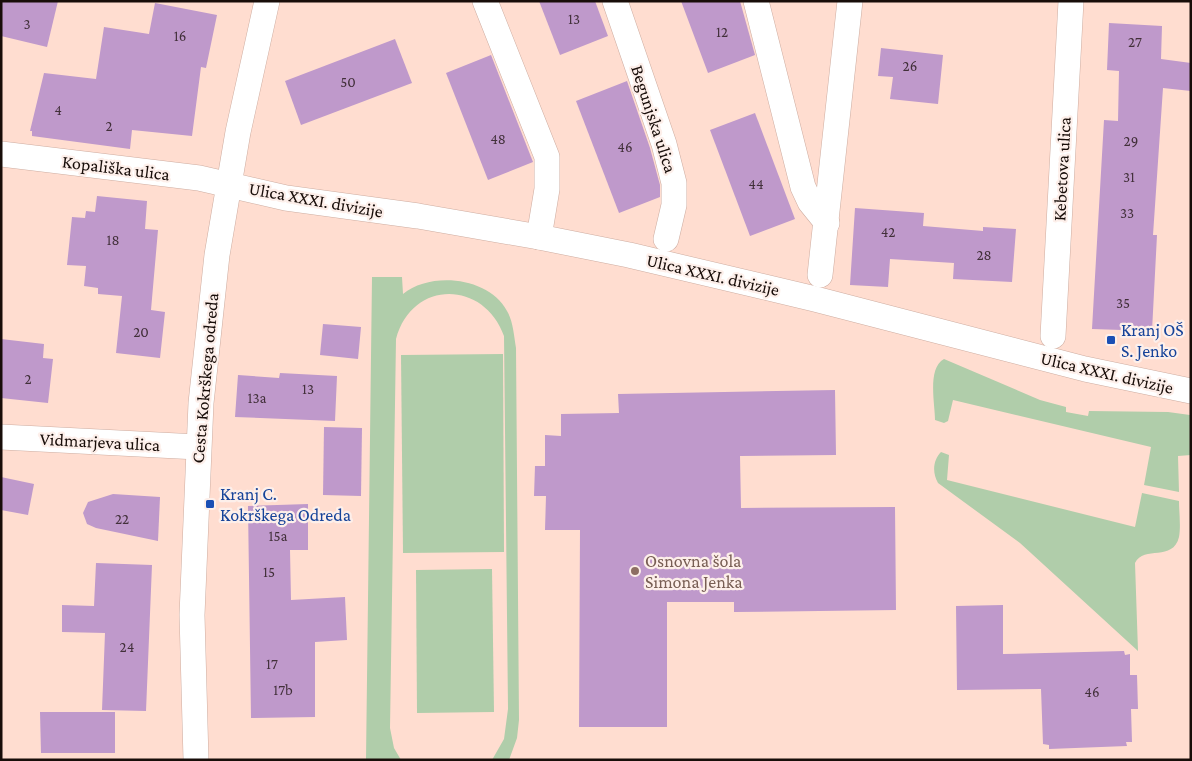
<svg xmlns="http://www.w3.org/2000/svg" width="1192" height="761" viewBox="0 0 1192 761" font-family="'Crimson Pro',serif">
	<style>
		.green { fill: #b0cdaa }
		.building { fill: #bf99cb }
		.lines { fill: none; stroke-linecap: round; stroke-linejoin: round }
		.minor-casing { stroke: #ceada1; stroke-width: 26 }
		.minor { stroke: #fff; stroke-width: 25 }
		.transit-dot { fill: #1a4fb4; stroke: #fdefea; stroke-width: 2 }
		.education-dot { fill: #8d6e63; stroke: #fdefea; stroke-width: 2 }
		.labels { text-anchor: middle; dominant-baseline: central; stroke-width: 4.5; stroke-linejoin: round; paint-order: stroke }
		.number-label { font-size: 15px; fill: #42303a }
		.street-label { font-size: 18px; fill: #180d09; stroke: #fdefea }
		.transit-label { font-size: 18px; fill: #164399; stroke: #fdefea; text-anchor: start }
		.education-label { font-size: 18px; fill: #785e54; stroke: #fdefea; text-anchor: start }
	</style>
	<rect width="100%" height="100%" fill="#ffddd0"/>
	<g class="green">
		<path d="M 372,277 L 402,277 L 403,294 C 431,271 489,277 507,311 C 513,321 514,336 516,348 L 519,720 L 517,738 L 509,760 L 492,760 L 504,739 L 508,709 L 504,336 C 484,280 412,279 396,339 L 390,728 L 394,748 L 401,760 L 366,760 Z"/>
		<path d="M 503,354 L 504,552 L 403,553 L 401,355 Z"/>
		<path d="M 944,359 L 1040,400 L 1066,407 L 1066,412 L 1088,416 L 1089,411 L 1168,412 L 1190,415 L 1191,455 L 1178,456 L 1179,492 L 1144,485 L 1151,447 L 953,400 L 948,421 L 944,423 L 935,420 C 935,404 927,368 944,359 Z"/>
		<path d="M 941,452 L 949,455 L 947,480 L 1135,527 L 1142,493 L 1179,501 C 1179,512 1181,526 1179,537 C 1173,562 1144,545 1135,563 L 1138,651 L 1020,543 L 938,483 C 932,473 933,460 941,452 Z"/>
		<path d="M 492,569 L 494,712 L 417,713 L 416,570 Z"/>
	</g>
	<g class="building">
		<path d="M 1,1 L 58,1 L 47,47 L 1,36 Z"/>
		<path d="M 539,1 L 595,1 L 608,36 L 560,55 Z"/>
		<path d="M 681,1 L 740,1 L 755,55 L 708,73 Z"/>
		<path d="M 155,3 L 217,15 L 206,68 L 201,67 L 192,136 L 132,130 L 130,149 L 32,136 L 32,131 L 30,131 L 44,73 L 96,79 L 104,27 L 149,34 Z"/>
		<path d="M 1109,23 L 1162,26 L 1161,59 L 1191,63 L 1191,91 L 1163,88 L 1153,235 L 1157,235 L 1152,331 L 1092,329 L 1104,120 L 1118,121 L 1119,71 L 1107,70 Z"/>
		<path d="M 395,39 L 412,83 L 301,125 L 285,81 Z"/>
		<path d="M 881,48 L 943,55 L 938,104 L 890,99 L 893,77 L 878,76 Z"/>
		<path d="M 491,55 L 533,162 L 488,180 L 446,73 Z"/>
		<path d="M 627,81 L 650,148 L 660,185 L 660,197 L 619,213 L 576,101 Z"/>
		<path d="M 755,113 L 795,219 L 750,236 L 710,130 Z"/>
		<path d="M 97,196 L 147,201 L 145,229 L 158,230 L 151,310 L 165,312 L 160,358 L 116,353 L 122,296 L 98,294 L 98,288 L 84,286 L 86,266 L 67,265 L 72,217 L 85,218 L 86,211 L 95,212 Z"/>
		<path d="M 855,208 L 924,213 L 923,226 L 983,231 L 983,227 L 1016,229 L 1012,282 L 953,279 L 954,263 L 890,259 L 888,287 L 850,285 Z"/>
		<path d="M 323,324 L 361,327 L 358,359 L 320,355 Z"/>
		<path d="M 1,339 L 44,344 L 43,358 L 53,359 L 48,403 L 1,398 Z"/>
		<path d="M 280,373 L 337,376 L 335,421 L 235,417 L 238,375 L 279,378 Z"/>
		<path d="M 835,390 L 836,455 L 740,456 L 741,508 L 895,507 L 896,610 L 734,612 L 734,602 L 667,602 L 667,727 L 579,727 L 580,530 L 545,530 L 546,496 L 534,496 L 535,466 L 545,466 L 545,435 L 561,436 L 561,414 L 619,413 L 618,394 Z"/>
		<path d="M 324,427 L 362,428 L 361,496 L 323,495 Z"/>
		<path d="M 1,477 L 34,484 L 28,515 L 1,510 Z"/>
		<path d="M 113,494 L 160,497 L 158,541 L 96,528 L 87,524 L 83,513 L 88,502 Z"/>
		<path d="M 308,504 L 308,550 L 290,550 L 291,600 L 345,597 L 347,640 L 315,642 L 315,717 L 251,718 L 248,506 Z"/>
		<path d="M 96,563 L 152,565 L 146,711 L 102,710 L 105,633 L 62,632 L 62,605 L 94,606 Z"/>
		<path d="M 1003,605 L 1003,654 L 1124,651 L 1125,655 L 1130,654 L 1130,675 L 1137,675 L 1138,709 L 1131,709 L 1132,742 L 1126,742 L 1127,746 L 1049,749 L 1049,745 L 1043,744 L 1041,689 L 957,690 L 956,606 Z"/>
		<path d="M 40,712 L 115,712 L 115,753 L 41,753 Z"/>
	</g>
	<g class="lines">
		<g class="minor-casing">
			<g id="minor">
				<path d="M 485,1 L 547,157 L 547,189 L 539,237"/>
				<path d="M 615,1 L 664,144 L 674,183 L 674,205 L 666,239"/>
				<path d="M 756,1 L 803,187 L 810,202 L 827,223"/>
				<path d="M 1,154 L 199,178 L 286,198 L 418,216 L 539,237 L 629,255 L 815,299 L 1085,369 L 1191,391"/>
				<path d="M 820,275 L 850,1"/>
				<path d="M 1053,336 L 1071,1"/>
				<path d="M 1,437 L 198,447"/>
				<path d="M 196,760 L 192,615 L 201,403 L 217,255 L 238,132 L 267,1"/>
			</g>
		</g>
		<use href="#minor" class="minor"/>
	</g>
	<g class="transit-dot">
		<rect x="1106" y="335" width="10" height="10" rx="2.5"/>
		<rect x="205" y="499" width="10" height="10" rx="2.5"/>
	</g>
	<circle class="education-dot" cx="635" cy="571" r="5"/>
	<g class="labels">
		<g class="number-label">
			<text x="574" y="19">13</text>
			<text x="27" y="24">3</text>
			<text x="722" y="32">12</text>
			<text x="180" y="36">16</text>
			<text x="1135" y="42">27</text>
			<text x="910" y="66">26</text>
			<text x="348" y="82">50</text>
			<text x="58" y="110">4</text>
			<text x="109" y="126">2</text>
			<text x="498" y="139">48</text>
			<text x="1131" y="141">29</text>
			<text x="625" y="147">46</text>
			<text x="1129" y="177">31</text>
			<text x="756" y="184">44</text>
			<text x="1127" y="213">33</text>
			<text x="888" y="232">42</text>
			<text x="113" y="240">18</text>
			<text x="984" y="255">28</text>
			<text x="1123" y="303">35</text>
			<text x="141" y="332">20</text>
			<text x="28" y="379">2</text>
			<text x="308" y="389">13</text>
			<text x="257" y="398">13a</text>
			<text x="122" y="519">22</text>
			<text x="278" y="536">15a</text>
			<text x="269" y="572">15</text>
			<text x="127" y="647">24</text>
			<text x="272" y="664">17</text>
			<text x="283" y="690">17b</text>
			<text x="1092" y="692">46</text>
		</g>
		<g class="street-label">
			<text transform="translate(654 119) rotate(72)">Begunjska ulica</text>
			<text transform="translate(116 168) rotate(7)">Kopališka ulica</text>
			<text transform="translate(1062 169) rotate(-87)">Kebetova ulica</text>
			<text transform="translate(316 200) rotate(10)">Ulica XXXI. divizije</text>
			<text transform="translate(713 275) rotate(13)">Ulica XXXI. divizije</text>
			<text transform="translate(1107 373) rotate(13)">Ulica XXXI. divizije</text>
			<text transform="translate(205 378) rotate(-85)">Cesta Kokrškega odreda</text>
			<text transform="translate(100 442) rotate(3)">Vidmarjeva ulica</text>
		</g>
		<g class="transit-label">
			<text x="1121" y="330">Kranj OŠ<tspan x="1121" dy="21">S. Jenko</tspan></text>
			<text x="220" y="494">Kranj C.<tspan x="220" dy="21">Kokrškega Odreda</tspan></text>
		</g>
		<g class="education-label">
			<text x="645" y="561">Osnovna šola<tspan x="645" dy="21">Simona Jenka</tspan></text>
		</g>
	</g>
	<rect width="1192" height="761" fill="none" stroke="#180d09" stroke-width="5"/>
</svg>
